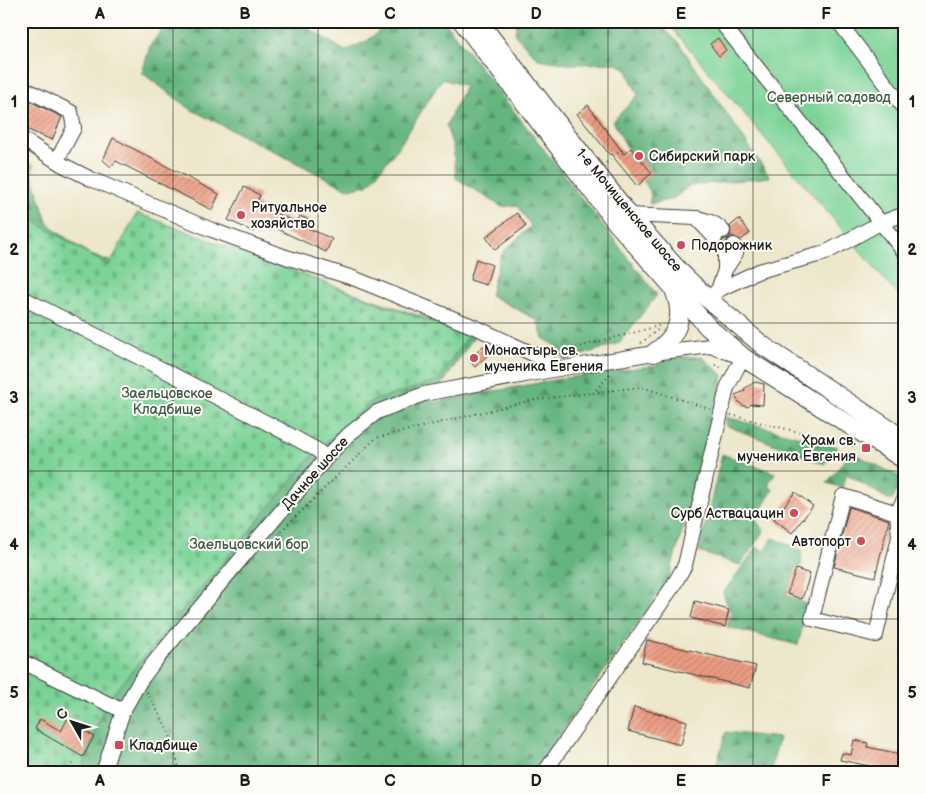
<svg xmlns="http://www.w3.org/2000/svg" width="926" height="794" viewBox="0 0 926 794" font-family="'Balsamiq Sans',sans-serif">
<defs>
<pattern id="forest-firs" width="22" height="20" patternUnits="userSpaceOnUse" patternTransform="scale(1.25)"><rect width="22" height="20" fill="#65b580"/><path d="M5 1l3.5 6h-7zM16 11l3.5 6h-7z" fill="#529268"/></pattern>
<pattern id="cemetery-stones" width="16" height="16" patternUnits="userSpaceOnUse" patternTransform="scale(1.25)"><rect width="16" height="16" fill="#7cd397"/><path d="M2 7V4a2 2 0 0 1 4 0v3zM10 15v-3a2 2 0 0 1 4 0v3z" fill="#6bb582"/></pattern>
<pattern id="building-hatch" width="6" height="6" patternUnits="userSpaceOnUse" patternTransform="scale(1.25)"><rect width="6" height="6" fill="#ed9d83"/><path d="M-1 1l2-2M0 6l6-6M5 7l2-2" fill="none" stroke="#bf7f6a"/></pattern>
</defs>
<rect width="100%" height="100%" fill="#fdfcf7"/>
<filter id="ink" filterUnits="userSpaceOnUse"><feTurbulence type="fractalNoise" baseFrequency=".02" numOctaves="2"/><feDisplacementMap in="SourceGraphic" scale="10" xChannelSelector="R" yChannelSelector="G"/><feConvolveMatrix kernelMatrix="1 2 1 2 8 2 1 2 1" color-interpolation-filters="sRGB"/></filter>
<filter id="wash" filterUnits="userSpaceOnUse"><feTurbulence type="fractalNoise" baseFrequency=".0096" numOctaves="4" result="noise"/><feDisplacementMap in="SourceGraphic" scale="20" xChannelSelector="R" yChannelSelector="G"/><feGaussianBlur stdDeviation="1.12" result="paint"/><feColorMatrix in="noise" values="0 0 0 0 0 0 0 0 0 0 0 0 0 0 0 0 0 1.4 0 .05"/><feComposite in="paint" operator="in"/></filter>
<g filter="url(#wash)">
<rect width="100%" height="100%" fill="#ede7cb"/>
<path fill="url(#forest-firs)" stroke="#40684e" d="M168,21H297L345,51L367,41L382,29V21H444L657,295L619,343L564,361L560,348L543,338L537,320L490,295L500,258L504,251L531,226L517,205L502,207L456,178L453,147L446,126L465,86L442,79L398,148L368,185L348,189L192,110L142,73L150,46Z
M517,21H657L678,42L770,177L689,186L673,199L649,204L651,194L613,121L638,95L626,69L616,63L568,64L538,59L515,35Z
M21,162L30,168L47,222L59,233L91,255L112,262L139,218L475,335L430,403L565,378L657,365L676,357H702L723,375L719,405L668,580L533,773H21Z
M726,417L838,447L824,464L725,425Z
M851,452L904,479L891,501L847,474L842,488L827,483Z
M722,454L775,473L768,484L773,490L755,519L764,531L740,565L699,552Z
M773,538L802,550L801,566L796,567L786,595L808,604L798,645L727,627L731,613L723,593L757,547L764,551Z
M726,732L779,738L770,773H714Z"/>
<path fill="url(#cemetery-stones)" stroke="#4c785a" d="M21,159L34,166L21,202Z
M21,213L109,266L137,213L468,336L437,381L372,401L317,450L105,703L81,773H21Z"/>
<path fill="#7cd397" stroke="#4c785a" d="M666,21H905V295L894,291Z"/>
<g id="blocks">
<path fill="url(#building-hatch)" d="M718,38L726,50L719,56L710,44Z
M21,97L62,117L52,140L21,127Z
M588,105L624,154L631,148L652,173L637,186L611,154L610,155L577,114Z
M113,138L219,194L212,210L116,161L111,167L103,160Z
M244,187L260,195L256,204L297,223L300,216L311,221L308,228L332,239L326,252L260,221L254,232L228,220Z
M517,213L526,226L495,250L486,237Z
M739,219L750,233L741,240L732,236L728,239L726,243L721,244L723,240L729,238L731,234L730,226Z
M476,259L492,265L486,285L470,280Z
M483,346L489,347L490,353L475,367L469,360Z
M755,382L764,384L763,405L751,404L748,407L742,405L738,401L735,395L745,391L744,389Z
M795,492L813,506L792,533L774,519Z
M849,507L889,520L875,577L834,567Z
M796,569L810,574L802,599L787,594Z
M695,601L729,610L725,627L691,618Z
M647,640L756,666L750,688L642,662Z
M634,707L687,721L681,745L628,731Z
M68,718L86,727L84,731L94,736L83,757L35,729L40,719L61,731Z
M854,740L868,743L867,747L905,755V773L840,760L842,753L851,755Z"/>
</g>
</g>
<g filter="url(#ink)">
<use href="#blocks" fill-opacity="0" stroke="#3b3a36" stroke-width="1"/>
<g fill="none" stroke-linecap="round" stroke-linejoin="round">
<defs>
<path id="minor" d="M720,21L905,253
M838,21L905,109
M21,87L71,112L74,128L57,160
M21,138L61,164L91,179L212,230L286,257L353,278L477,328L546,360L550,364L552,370
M629,215L696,218L715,238
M698,218C709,221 716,223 723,231
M725,270L736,253L734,245
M718,290L725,270V252
M21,297L273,426L317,450L326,458
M708,299L718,290L759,271L825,253L880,223L905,214
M897,513L843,496L812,619L876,635L899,537L897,513L905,497
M21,661L123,711
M103,773L123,711L140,681L155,661L326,458L348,435L377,412L424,394L552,370L654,353L710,346L744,358L737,368L727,388L685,565L673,586L544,773"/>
<path id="major" d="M462,21L616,222L708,327L744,358L905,460
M478,21L629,215L679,271L708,299L762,345L905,440
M654,353C677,337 685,319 675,292"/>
</defs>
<use href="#minor" stroke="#3b3a36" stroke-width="16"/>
<use href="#major" stroke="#3b3a36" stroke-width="20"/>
<path stroke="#3b3a36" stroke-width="2" stroke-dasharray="1 4" stroke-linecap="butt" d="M606,163L624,148
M641,343L660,328
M557,355C591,341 628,336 663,324
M715,365L723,368
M596,390L611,373
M731,415L857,447
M281,531L376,438L533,400L641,387L710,409
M147,692L170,734L180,773
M67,773L74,760"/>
<use href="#minor" stroke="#fff" stroke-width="14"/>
<use href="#major" stroke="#fff" stroke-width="18"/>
</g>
</g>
<path fill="none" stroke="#1c1c1c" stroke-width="1" stroke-opacity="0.55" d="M173,21V773M318,21V773M463,21V773M608,21V773M753,21V773M21,175H905M21,323H905M21,471H905M21,619H905"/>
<g fill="#d1495b" stroke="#fdfcf7" stroke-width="2">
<circle cx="639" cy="156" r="5"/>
<circle cx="241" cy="215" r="5"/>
<circle cx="681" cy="245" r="5"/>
<circle cx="474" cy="358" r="5"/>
<rect x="861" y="443" width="10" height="10" rx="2.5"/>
<circle cx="794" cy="513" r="5"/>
<circle cx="861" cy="541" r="5"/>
<rect x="114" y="740" width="10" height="10" rx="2.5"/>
</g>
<g text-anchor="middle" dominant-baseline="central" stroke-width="4" stroke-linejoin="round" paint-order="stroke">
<g font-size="14" fill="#3e5c47" stroke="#fdfcf7">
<text x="829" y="97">Северный садовод</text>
<text x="167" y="393">Заельцовское<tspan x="167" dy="16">Кладбище</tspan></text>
<text x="249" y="544">Заельцовский бор</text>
</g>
<g font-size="14" fill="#1c1c1c" stroke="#fdfcf7" text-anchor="start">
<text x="649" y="156">Сибирский парк</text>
<text x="251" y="207">Ритуальное<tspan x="251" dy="16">хозяйство</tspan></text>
<text x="691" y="245">Подорожник</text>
<text x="484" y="350">Монастырь св.<tspan x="484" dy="16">мученика Евгения</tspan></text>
<text x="856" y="440" text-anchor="end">Храм св.<tspan x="856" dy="16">мученика Евгения</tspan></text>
<text x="784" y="513" text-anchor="end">Сурб Аствацацин</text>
<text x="851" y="541" text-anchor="end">Автопорт</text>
<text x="129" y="745">Кладбище</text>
</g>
<g font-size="14" fill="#1c1c1c" stroke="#fdfcf7">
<text transform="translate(629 210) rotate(50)">1-е Мочищенское шоссе</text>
<text transform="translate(315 473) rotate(-48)">Дачное шоссе</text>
</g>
</g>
<rect width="926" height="794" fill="none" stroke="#fdfcf7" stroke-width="55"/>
<g transform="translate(72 722) rotate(309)" stroke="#fdfcf7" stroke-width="4" paint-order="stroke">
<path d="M0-4L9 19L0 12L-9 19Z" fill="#1c1c1c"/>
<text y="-8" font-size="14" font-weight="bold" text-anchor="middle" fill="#1c1c1c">С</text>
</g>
<rect x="28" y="28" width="870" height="738" fill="none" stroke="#1c1c1c" stroke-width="2"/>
<g font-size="16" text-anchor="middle" font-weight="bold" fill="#1c1c1c">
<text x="100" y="19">A</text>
<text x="245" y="19">B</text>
<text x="390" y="19">C</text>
<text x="536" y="19">D</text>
<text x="681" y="19">E</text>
<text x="826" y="19">F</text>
<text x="14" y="107">1</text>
<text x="912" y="107">1</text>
<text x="14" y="255">2</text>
<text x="912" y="255">2</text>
<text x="14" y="403">3</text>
<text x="912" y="403">3</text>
<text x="14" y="550">4</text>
<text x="912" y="550">4</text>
<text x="14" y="698">5</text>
<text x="912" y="698">5</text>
<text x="100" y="786">A</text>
<text x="245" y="786">B</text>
<text x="390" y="786">C</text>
<text x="536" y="786">D</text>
<text x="681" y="786">E</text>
<text x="826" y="786">F</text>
</g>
</svg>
